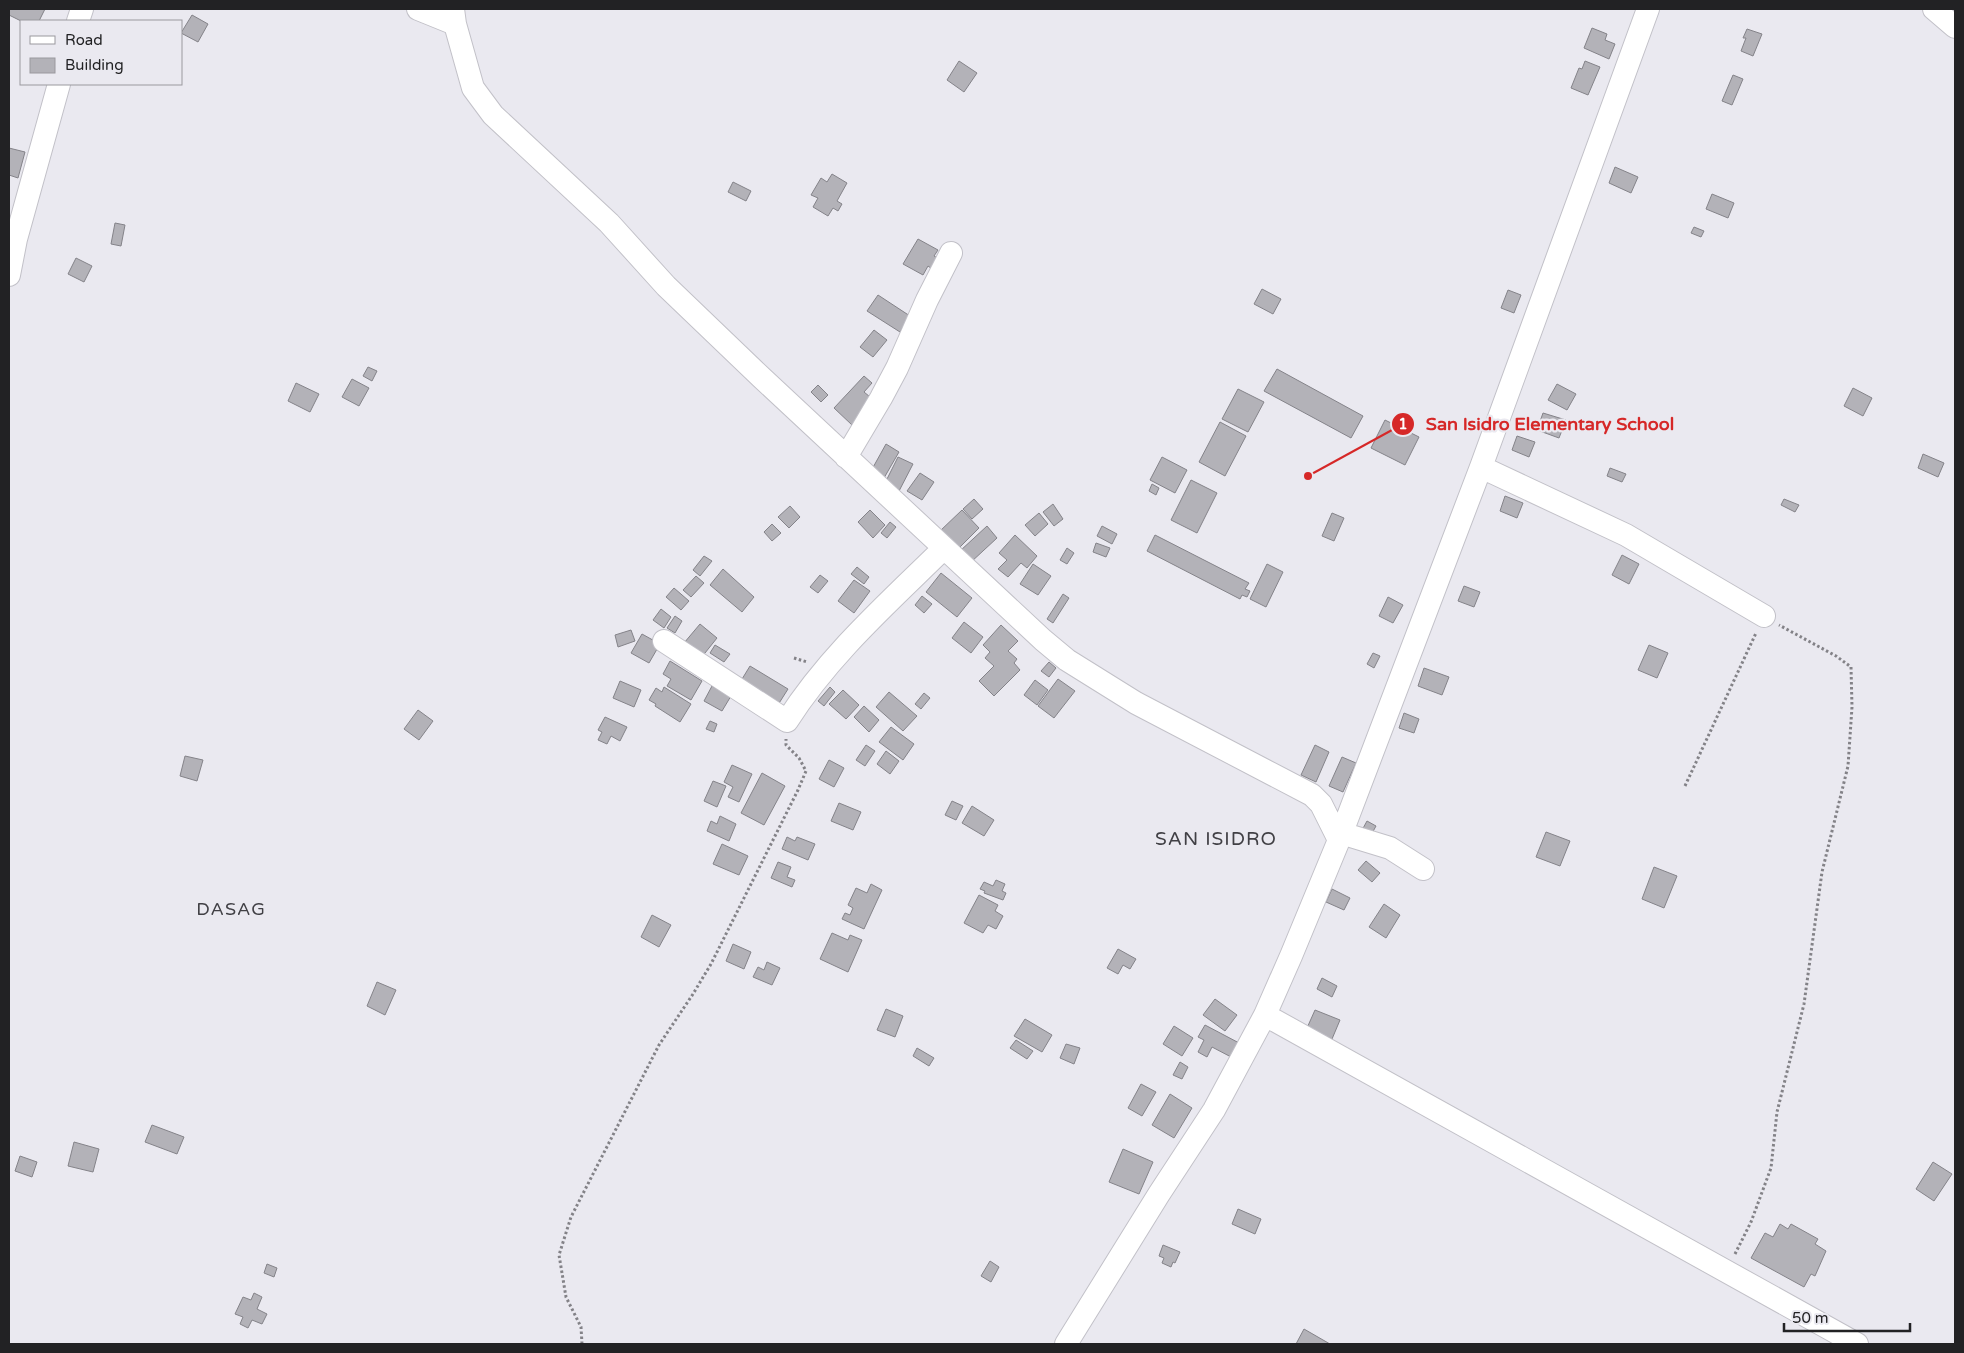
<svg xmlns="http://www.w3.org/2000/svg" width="1964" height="1353" viewBox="0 0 1964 1353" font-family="'Varela Round',sans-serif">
<rect width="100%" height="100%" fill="#eae9f0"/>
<path fill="#b3b2b8" stroke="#848389" d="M9,9H45L39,21H21L9,15Z
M192,15L208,24L198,42L181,33Z
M1592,28L1607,34L1605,40L1615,44L1609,59L1584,48Z
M1747,29L1762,34L1753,56L1741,51L1746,38H1743Z
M959,61L977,73L964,92L947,80Z
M1585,61L1600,67L1588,95L1571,88L1579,68L1582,69Z
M1733,75L1743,79L1732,105L1722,101Z
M9,148L25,152L18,178L9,175Z
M1615,167L1638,177L1631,193L1609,183Z
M832,174L847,183L837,201L842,204L838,211L833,208L828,216L813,207L818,198L811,195L821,178L827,182Z
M733,182L751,191L746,201L728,192Z
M1712,194L1734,203L1728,218L1706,209Z
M115,223L125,225L121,246L111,244Z
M1694,227L1704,231L1701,237L1691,233Z
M918,239L938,250L934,256L941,260L935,271L928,266L923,275L903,264Z
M76,258L92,266L84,282L68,274Z
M1262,289L1281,299L1273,314L1254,304Z
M1508,290L1521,295L1514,313L1501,308Z
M878,295L910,316L900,332L867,311Z
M874,330L887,340L873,357L860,347Z
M368,367L377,371L372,381L363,376Z
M1277,369L1363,416L1351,438L1264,391Z
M864,376L872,383L864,392L875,401L852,425L834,408Z
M352,379L369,388L359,406L342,397Z
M296,383L319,394L310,412L288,401Z
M1557,384L1576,394L1567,410L1548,400Z
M818,385L828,395L821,402L811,392Z
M1853,388L1872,398L1863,416L1844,406Z
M1238,389L1264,402L1248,432L1222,419Z
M1543,413L1566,420L1559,438L1537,430Z
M1385,420L1419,437L1405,465L1371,448Z
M1220,422L1246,436L1225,476L1199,462Z
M1517,436L1535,442L1529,457L1512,450Z
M886,444L899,452L884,478L871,471Z
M1923,454L1944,463L1938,477L1918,468Z
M898,457L913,464L898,493L884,485Z
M1162,457L1187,470L1175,493L1150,480Z
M1610,468L1626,474L1622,482L1607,476Z
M920,473L934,482L922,500L907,491Z
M1191,480L1217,493L1197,533L1171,520Z
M1152,484L1159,488L1156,495L1149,491Z
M1505,496L1523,503L1517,518L1500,511Z
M974,499L983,509L972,519L963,509Z
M1784,499L1799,505L1795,512L1781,505Z
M1053,504L1063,519L1054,526L1043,512Z
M790,506L800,517L789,528L778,517Z
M870,510L885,525L873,538L858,522Z
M962,510L979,528L957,550L940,531Z
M1039,513L1048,524L1035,536L1025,525Z
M1332,513L1344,518L1334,541L1322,536Z
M890,522L896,527L887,538L881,533Z
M772,524L781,533L772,541L764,532Z
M987,526L997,538L970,563L960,551Z
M1102,526L1117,534L1112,544L1097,536Z
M1015,535L1037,556L1027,568L1021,563L1008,577L998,569L1007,560L999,553Z
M1155,535L1249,583L1245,589L1250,591L1247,597L1242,595L1240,599L1147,551Z
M1096,543L1110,548L1106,557L1093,552Z
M1067,548L1074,553L1067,564L1060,560Z
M1622,555L1639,564L1629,584L1612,575Z
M704,556L712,561L700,576L693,570Z
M1033,564L1051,576L1038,595L1020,584Z
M1267,564L1283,572L1266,607L1250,599Z
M857,567L869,577L864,584L851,574Z
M723,569L754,597L742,612L710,585Z
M941,573L972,598L957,617L926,592Z
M820,575L828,581L818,593L810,587Z
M696,576L704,583L691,597L683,590Z
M854,580L870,591L854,613L838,601Z
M1464,586L1480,592L1474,607L1458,601Z
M674,588L689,601L681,610L666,597Z
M1063,594L1069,598L1053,623L1047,619Z
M922,596L932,604L924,613L915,605Z
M1388,597L1403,605L1393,623L1379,616Z
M661,609L671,617L664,628L653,620Z
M675,616L682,621L675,633L667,628Z
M964,622L983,637L971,653L952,638Z
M700,624L717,638L701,658L684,643Z
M1001,625L1018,641L1008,651L1017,659L1014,663L1020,670L994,696L979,681L994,666L985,658L990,652L983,645Z
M631,630L635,641L618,647L615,635Z
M642,634L660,644L649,663L631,653Z
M715,645L730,654L724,662L710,653Z
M1649,645L1668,653L1657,678L1638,670Z
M1373,653L1380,656L1374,668L1367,664Z
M670,661L702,681L691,700L667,686L671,679L663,674Z
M1049,662L1056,668L1049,677L1041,671Z
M750,666L788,689L776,708L739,684Z
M1424,668L1449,677L1442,695L1418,686Z
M1058,679L1075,691L1054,718L1038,706Z
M1035,680L1048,690L1037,705L1024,695Z
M620,681L641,690L634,707L613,698Z
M712,686L731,696L722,711L704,701Z
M664,687L691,704L680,722L655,706L656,704L649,700L656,688L662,692Z
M830,687L835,692L824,706L818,701Z
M843,690L859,705L846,719L829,704Z
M889,692L917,716L903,731L876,707Z
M924,693L930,698L921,709L915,704Z
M864,706L879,720L869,732L854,717Z
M418,710L433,721L419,740L404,729Z
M1404,713L1419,719L1414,733L1399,728Z
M605,717L627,727L620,741L611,736L607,744L598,740L602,732L598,730Z
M710,721L717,724L714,732L706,729Z
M891,727L914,744L903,760L879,742Z
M866,745L875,751L865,766L856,760Z
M1315,745L1329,752L1316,782L1301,775Z
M886,751L899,761L890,774L877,764Z
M185,756L203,760L197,781L180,776Z
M1342,757L1356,763L1343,792L1329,786Z
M829,760L844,768L834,787L819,779Z
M732,765L752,774L739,802L728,797L733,787L724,782Z
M762,773L785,786L764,825L741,813Z
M713,781L726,786L717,807L704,801Z
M952,801L963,806L956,820L945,815Z
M839,803L861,812L853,830L831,821Z
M972,806L994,820L984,836L962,823Z
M720,816L736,824L729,841L707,831L711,821L717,824Z
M1367,821L1376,826L1370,837L1361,832Z
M1546,832L1570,841L1560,866L1536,857Z
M787,837L795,841L797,837L815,844L808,860L782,849Z
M722,844L748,856L739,875L713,864Z
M1366,861L1380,873L1372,882L1358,870Z
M778,862L791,867L787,877L795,880L792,887L771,878Z
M1654,867L1677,876L1664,908L1642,899Z
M996,880L1005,884L1002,891L1006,893L1003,900L984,893L985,891L980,889L984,882L993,886Z
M871,884L882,890L864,929L842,919L845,913L850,915L853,908L848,905L856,888L867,893Z
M1332,889L1350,898L1344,910L1326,902Z
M979,895L998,905L995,911L1003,916L996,929L988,925L983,933L964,923Z
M1384,904L1400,915L1386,938L1369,927Z
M652,915L671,925L659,947L641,937Z
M832,933L848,940L850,935L862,940L848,972L820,959Z
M733,944L751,952L744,969L726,961Z
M1118,949L1136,959L1130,969L1123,965L1118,974L1107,968Z
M767,962L780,968L772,985L753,977L758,967L764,970Z
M1322,978L1337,986L1332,997L1317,989Z
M377,982L396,990L385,1015L367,1006Z
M1215,999L1237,1015L1225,1031L1203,1015Z
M886,1009L903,1016L895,1037L877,1030Z
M1315,1010L1340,1020L1332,1039L1307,1028Z
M1025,1019L1052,1035L1042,1052L1014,1036Z
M1205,1025L1241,1044L1233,1058L1212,1047L1207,1057L1198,1052L1204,1040L1198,1037Z
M1174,1026L1193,1038L1182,1056L1163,1044Z
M1016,1040L1033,1051L1027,1059L1010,1048Z
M1066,1044L1080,1048L1074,1064L1060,1058Z
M917,1048L934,1058L929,1066L913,1056Z
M1180,1062L1188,1067L1182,1079L1173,1075Z
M1141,1084L1156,1092L1142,1116L1128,1108Z
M1170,1094L1192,1108L1174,1138L1152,1125Z
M152,1125L184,1137L177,1154L145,1142Z
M74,1142L99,1149L93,1172L68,1166Z
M1123,1149L1153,1162L1139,1194L1109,1182Z
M20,1156L37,1162L32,1177L15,1171Z
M1933,1162L1952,1174L1934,1201L1916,1189Z
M1238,1209L1261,1219L1255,1234L1232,1224Z
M1780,1224L1788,1229L1791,1224L1818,1239L1815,1244L1826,1251L1815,1276L1811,1274L1804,1287L1751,1258L1765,1233L1773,1237Z
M1163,1245L1180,1252L1175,1263L1173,1262L1171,1267L1162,1263L1164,1258L1159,1256Z
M990,1261L999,1267L991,1282L981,1276Z
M267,1264L277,1268L274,1277L264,1273Z
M254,1293L262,1297L257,1309L267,1314L262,1324L252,1320L248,1328L240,1324L243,1317L235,1314L243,1297L251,1300Z
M1304,1329L1330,1344H1296Z"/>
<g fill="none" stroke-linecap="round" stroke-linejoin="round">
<defs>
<path id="minor" d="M418,9L455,24
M453,9L455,24L473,88L493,115L609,223L666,286L762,378L1043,640L1067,660L1136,703L1312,795L1321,804L1339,840
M1934,9L1955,27
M78,21L82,9
M9,275L16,239L59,84
M846,457L881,398L897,368L927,300L951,253
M1481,467L1626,535L1764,616
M664,641L787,721C829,655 888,603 943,549
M1341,833L1390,848L1423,869
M1265,1015L1857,1344
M1066,1344L1159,1194L1214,1110L1265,1015L1291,956L1339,840L1481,467L1648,9"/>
</defs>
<use href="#minor" stroke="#c2c1c8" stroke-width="24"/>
<path stroke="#838287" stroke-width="3" stroke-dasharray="2.5 2.5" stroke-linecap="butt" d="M794,658L807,662
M1685,786L1756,633
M1735,1254L1751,1222L1771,1168L1777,1112L1804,1004L1822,872L1848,766L1852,707L1851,667L1836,656L1779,625
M582,1344L581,1327L566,1297L559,1255L571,1217L659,1045L693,994L711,964L798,790L806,771L799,758L786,745V739"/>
<use href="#minor" stroke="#fff" stroke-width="22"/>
</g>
<g text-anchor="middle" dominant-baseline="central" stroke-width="4.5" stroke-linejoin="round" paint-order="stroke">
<g font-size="18" letter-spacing="1" fill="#414045" stroke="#eae9f0">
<text x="231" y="909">DASAG</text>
</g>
<g font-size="19" letter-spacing="1" fill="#414045" stroke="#eae9f0">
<text x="1216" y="839">SAN ISIDRO</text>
</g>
</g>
<path fill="none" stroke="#d62828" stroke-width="2" d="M1308 476L1403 424"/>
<g fill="#d62828" stroke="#eae9f0" stroke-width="2">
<circle cx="1308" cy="476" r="5"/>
<circle cx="1403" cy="424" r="12"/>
</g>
<g font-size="15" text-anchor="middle" font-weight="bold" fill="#fff">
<text x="1403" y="429">1</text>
</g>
<g font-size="18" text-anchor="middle" font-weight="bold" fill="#d62828" stroke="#eae9f0" stroke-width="4.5" stroke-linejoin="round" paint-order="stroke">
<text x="1550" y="430">San Isidro Elementary School</text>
</g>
<rect width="1964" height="1353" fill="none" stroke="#222224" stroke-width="20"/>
<rect x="20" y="20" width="162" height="65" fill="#eae9f0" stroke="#9a999e"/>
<rect x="30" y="36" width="25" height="8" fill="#ffffff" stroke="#9a999e"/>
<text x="65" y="45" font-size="15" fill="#222224">Road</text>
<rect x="30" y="58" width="25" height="15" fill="#b3b2b8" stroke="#9a999e"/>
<text x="65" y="70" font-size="15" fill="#222224">Building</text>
<path d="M1784 1323v8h126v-8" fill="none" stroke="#222224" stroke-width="2.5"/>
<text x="1792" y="1323" font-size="15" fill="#222224" stroke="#eae9f0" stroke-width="4" paint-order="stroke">50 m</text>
</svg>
